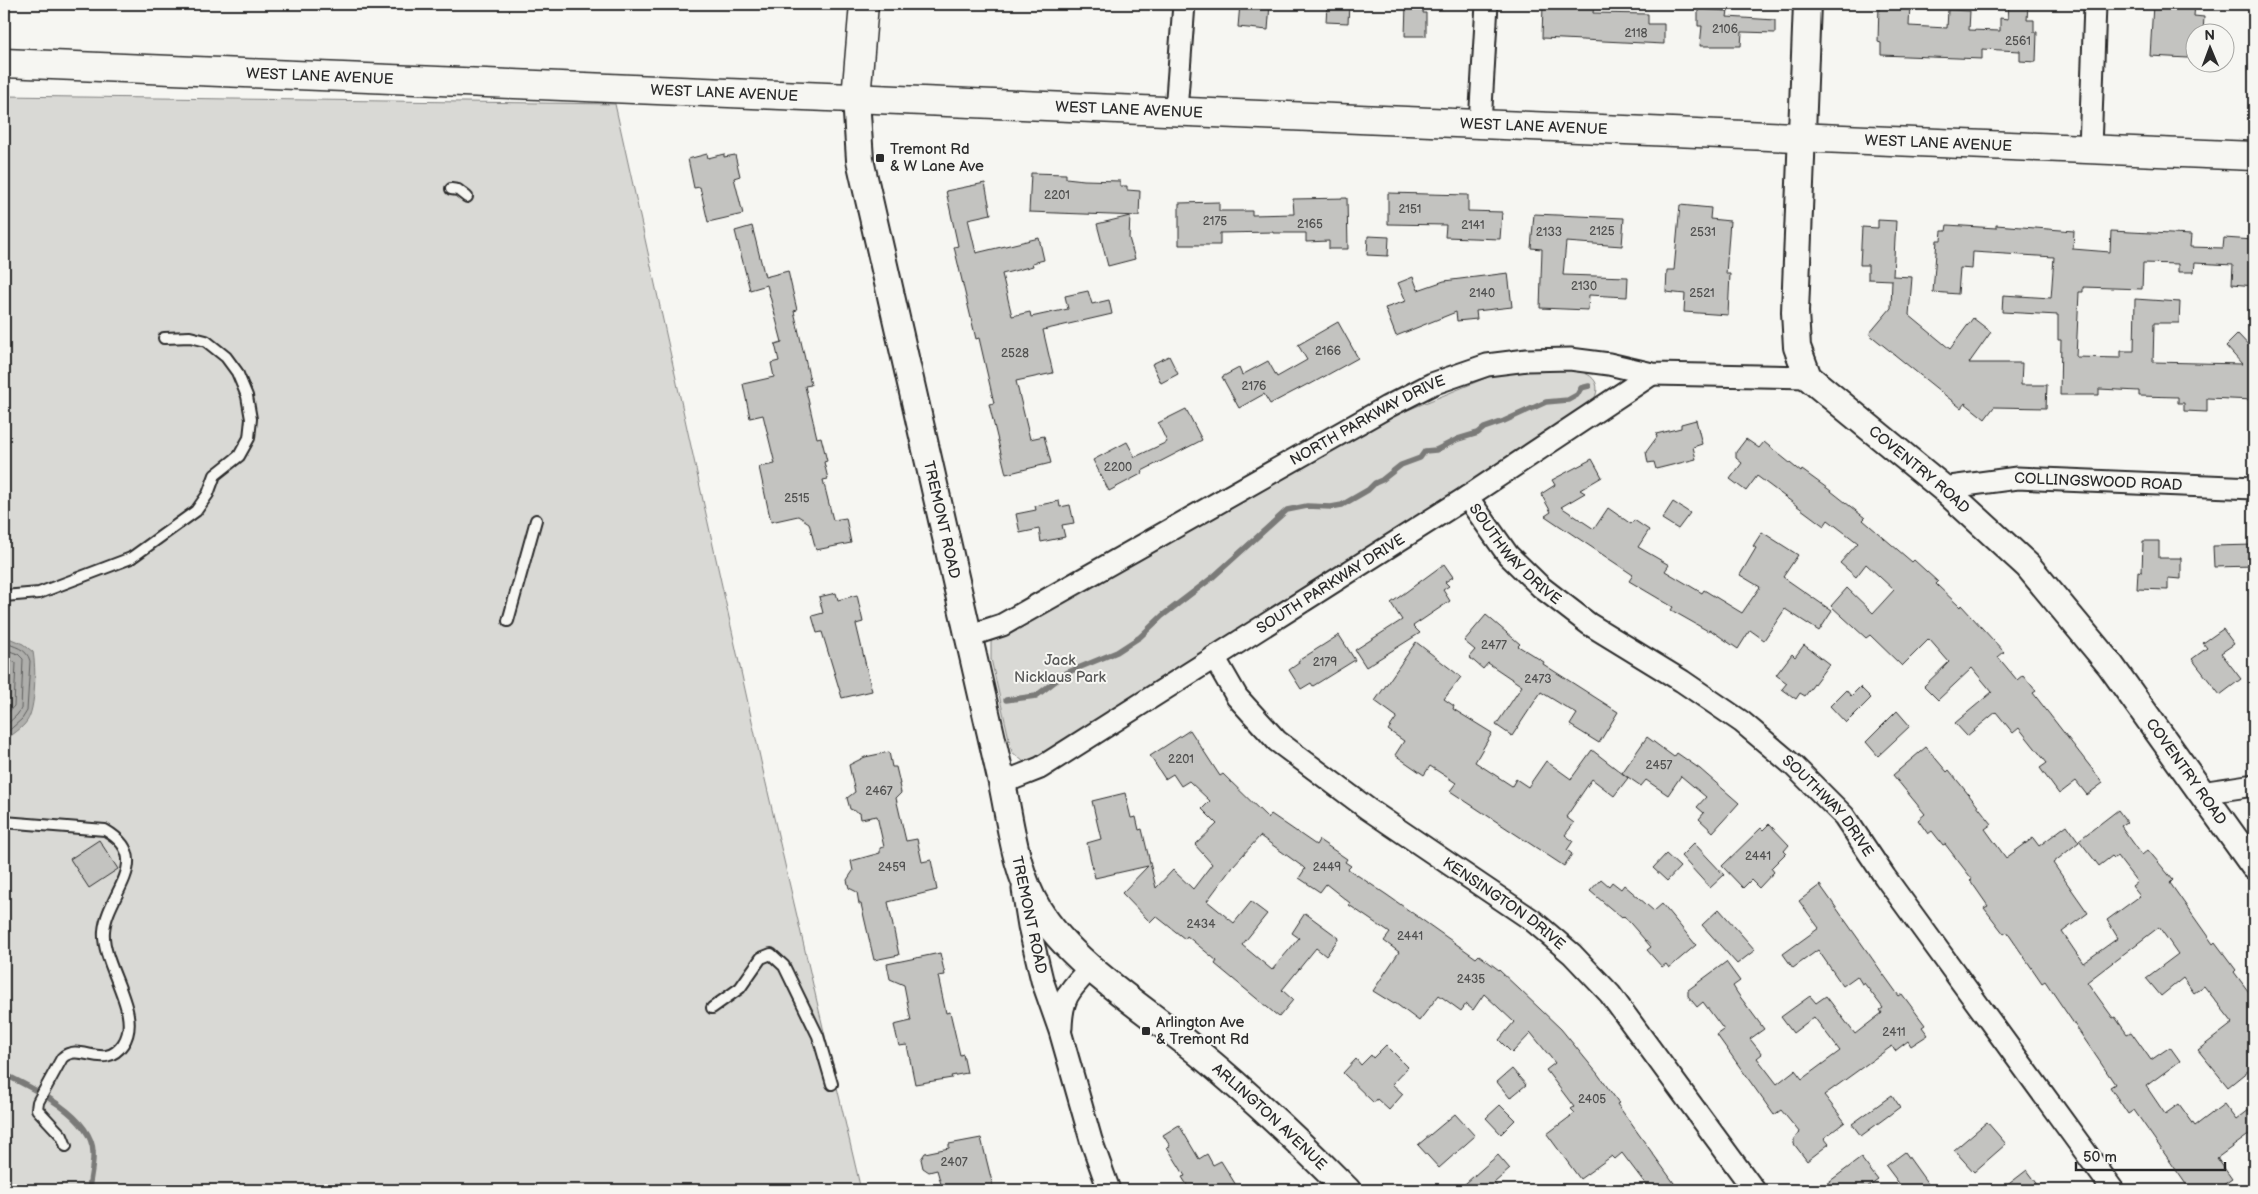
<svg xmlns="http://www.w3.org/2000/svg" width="2258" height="1194" viewBox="0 0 2258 1194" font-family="'Balsamiq Sans',sans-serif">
<rect width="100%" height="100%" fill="#f6f6f2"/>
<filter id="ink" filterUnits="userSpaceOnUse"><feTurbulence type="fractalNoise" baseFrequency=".02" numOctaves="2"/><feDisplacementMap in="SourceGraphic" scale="10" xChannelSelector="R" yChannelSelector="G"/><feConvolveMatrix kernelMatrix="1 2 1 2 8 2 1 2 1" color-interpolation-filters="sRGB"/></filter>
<g filter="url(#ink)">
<path fill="#d9d9d5" stroke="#828280" d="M4,96L615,104L764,775L861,1190H4Z
M1569,369C1594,372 1606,385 1589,407L1044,753L1032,760L1024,762L1012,752L991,659V642L998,632L1381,421L1493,375L1528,371Z"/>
<path fill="#aeaeab" stroke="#7a7a78" d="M4,636L23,644L33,652C36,667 36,708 27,721C22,729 11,735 4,741Z"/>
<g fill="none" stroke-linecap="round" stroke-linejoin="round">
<path stroke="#5f5f5e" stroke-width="1" d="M4,642C14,647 27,648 30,661L27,711L22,719L4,735
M4,649L18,654L23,659L21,709L17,715L4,727
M4,657L16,663L14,706L4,717"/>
<path stroke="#7a7a78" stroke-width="5.5" d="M1006,700L1036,696L1066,673L1117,652L1140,637L1162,616L1213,577L1287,510L1307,506L1331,507L1342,505L1368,490L1375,483L1382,480L1401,465L1420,458L1425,451L1436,450L1458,439L1478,433L1484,428L1504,421L1546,402L1568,400L1577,395L1581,388L1589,386
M4,1074C31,1087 92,1116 93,1152C94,1164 90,1178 89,1190"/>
</g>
<path fill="#c3c3c0" stroke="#2b2b2b" d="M1240,4H1270L1268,30L1238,27Z
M1327,4H1349L1348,23L1326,22Z
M1406,4H1424L1423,13H1426V36H1405Z
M1543,4H1594L1593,13L1648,14V24H1664V44L1542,38Z
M1879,4H1910L1909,26L1947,28L1948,10L1970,11L1969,30L2000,31V18L2008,19L2009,4H2028L2027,20H2034V32H2037L2036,62L2020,61V51L1982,49V59L1881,55V43L1878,42Z
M2153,4H2195L2194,16L2204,17L2203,32H2196V47H2189L2188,58L2150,56Z
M1698,9L1728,11L1727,17L1775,20V33L1742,32L1741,46H1700L1702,26H1698Z
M707,154L708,158L724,154V157L735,155L740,176L734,178L743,214L708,222L700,187L694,188L688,159Z
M1031,173L1066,174V178L1084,180L1120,181V186H1127V190L1140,191L1139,216L1029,212Z
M985,183L991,214L968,219L976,253L1039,238L1044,260L1032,263L1033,266L1002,274L1012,316L1030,312L1031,317L1068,309L1065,296L1088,291L1092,304L1109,300L1112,314L1043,330L1053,373L1016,381L1030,439L1044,436L1051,463L1006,474L989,404L994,403L979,338L976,339L954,247L958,246L946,191Z
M1388,193L1468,195V211L1502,212L1500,239L1445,237L1446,225L1388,224Z
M1347,198L1348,249H1329V241L1306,242V233H1273V232L1220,233V245H1179V203L1219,202V211H1252V215L1294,214L1293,199Z
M1680,205L1711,208L1710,219L1730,221L1726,274H1730L1728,315L1684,312L1685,294L1666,292L1667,270H1674Z
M1534,214L1624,218L1622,246L1566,242L1563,275L1628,277L1627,297L1589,295L1588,310L1540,308L1542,249L1531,248Z
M1130,216L1129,238L1135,259L1108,266L1097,224Z
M1878,220L1896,221L1893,276L1912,277L1909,315L1950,349L1973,318L1991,332L1969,363H2022L2021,385H2047L2046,408L1994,407L1985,419L1965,403L1961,408L1869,334L1891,308L1892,280L1868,279V265H1860L1862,227L1878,228Z
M1947,225L1996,228V225L2074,231L2073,249L2110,252L2111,231L2191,235L2190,247L2223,248L2224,238L2254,240V286L2232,284L2233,265L2195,263L2194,272H2178V264L2143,263L2142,289L2083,287V292H2079L2076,357L2121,358V351H2134L2135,299L2180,302L2179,323H2154L2153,362L2242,364L2226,346L2238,334L2254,351V400L2207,398V412L2184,411V403H2178V397L2139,396V391L2099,389V395H2060L2061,340H2058V315L2002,312L2003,295L2051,298L2054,257L1973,252L1972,269L1960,268L1958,294L1933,292L1937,240H1941L1942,231H1946Z
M752,226L765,277L788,271L797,310L794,311L811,385L805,386L817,438L821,437L827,461L824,462L828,479L823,480L833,520L846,518L851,543L816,550L809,523L798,516L771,522L759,467L775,464L763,415L750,418L743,384L774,377L771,363L779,361L775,344L782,342L767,285L750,290L735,231Z
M1368,236L1389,237L1388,256L1367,255Z
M1508,273L1512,307L1476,311L1477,319L1457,321L1456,312L1396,336L1385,308L1406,301L1398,283L1413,277L1418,290L1444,281Z
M1338,322L1358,358L1309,385L1308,384L1270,404L1264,394L1239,408L1222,377L1239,368L1242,375L1268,361L1277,377L1307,360L1298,345Z
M1169,356L1178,374L1161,383L1152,364Z
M1186,409L1202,440L1142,471L1143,473L1109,491L1093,460L1127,442L1135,457L1167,442L1158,423Z
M1696,420L1702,444L1693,447L1696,459L1656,469L1654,462L1648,463L1646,452L1657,437L1656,434L1681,428V424Z
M1746,439L1759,448L1764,442L1801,472L1802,470L1831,491L1865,518L1863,520L1912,562L1914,560L1938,582L1936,584L1960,607L1961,605L2004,652L1998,657L2017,680L2023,675L2036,691L2033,693L2103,783L2087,795L2076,781L2059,794L2040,768L2047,763L2019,728L2013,733L1996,712L1967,736L1955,723L1992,692L1972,668L1938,700L1924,686L1949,662L1929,639L1902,666L1870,635L1866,638L1831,606L1847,588L1873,613L1894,590L1866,564L1856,577L1840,563L1858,543L1828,520L1824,526L1757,476L1746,491L1730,479L1742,463L1736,458V452Z
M1592,459L1602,477L1580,490L1585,493L1561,507L1594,529L1608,508L1631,524L1634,520L1649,530L1638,547L1669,565L1665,571L1702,593L1704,590L1742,613L1760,587L1740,575L1756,548L1753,546L1762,532L1798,555L1783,577L1832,611L1819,631L1785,609L1764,640L1750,630L1738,649L1709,629L1708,631L1671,610L1673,607L1629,581L1633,575L1545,516L1551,512L1541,494L1555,485L1552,480Z
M1059,501L1060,507L1070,505L1074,523L1062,525L1065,537L1041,542L1039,529L1020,533L1016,514L1036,510L1035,506Z
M1673,502L1690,513L1678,529L1662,519Z
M2143,541H2159V558H2181V579L2168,578V590L2137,589L2138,571L2142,572Z
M2254,545V566L2214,567L2213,546Z
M1444,564L1453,577L1445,582L1449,586L1443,590L1450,601L1413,626L1420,633L1366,667L1355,650L1402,620L1391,603Z
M836,593L838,600L857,595L863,622L856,624L872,691L842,698L822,632L817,633L812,616L823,613L819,597Z
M1486,615L1520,644L1518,646L1544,662L1543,664L1618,712L1599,743L1570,725L1577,714L1541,692L1512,736L1496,725L1522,686L1488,663L1483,669L1469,657L1475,650L1464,641Z
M2223,629L2234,644L2221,653L2241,679L2220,695L2192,659L2207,648L2203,643Z
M1339,635L1355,660L1313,686L1311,683L1301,689L1289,670L1299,663L1298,661Z
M1416,642L1461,677L1444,699L1454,706L1453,709L1492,733L1475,762L1512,786L1516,779L1528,787L1546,761L1571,779L1592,750L1628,778L1614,796L1592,779L1566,817L1574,823L1565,835L1573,841L1567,850L1572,854L1564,866L1450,791L1456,783L1430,766L1424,775L1395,755L1404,741L1388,730L1397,717L1375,701Z
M1804,645L1829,664L1805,696L1800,693L1796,699L1782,689L1787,683L1776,675L1792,654L1795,657Z
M1860,687L1871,698L1846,723L1830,706L1846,690L1851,696Z
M1897,711L1910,726L1878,756L1866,742Z
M1190,730L1220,776L1223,774L1268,818L1271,814L1316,845L1319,840L1347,859L1345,862L1351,866L1348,869L1387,895L1476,958L1479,955L1499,970L1561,1029L1597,1073L1619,1103L1617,1104L1679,1190H1650L1622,1153L1615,1159L1612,1156L1580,1179L1547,1134L1575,1113L1571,1109L1574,1107L1546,1070L1555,1063L1531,1033L1512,1053L1499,1040L1514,1022L1484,994L1473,1010L1466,1004L1461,1011L1439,995L1419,1021L1395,1003L1394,1004L1373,991L1399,952L1384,941L1390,933L1349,905L1350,903L1326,884L1320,892L1299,878L1305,869L1303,867L1260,836L1233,866L1207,901L1234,923L1251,902L1267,914L1242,945L1272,970L1299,938L1292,933L1305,913L1339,938L1326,956L1316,948L1282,990L1293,1000L1279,1017L1215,964L1217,961L1187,936L1185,939L1156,916L1150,922L1122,893L1148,866L1095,878L1087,843L1101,839L1092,801L1125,793L1131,818L1136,817L1139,830L1142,829L1156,888L1173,870L1193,889L1212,864L1195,845L1217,824L1202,809L1210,801L1189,781L1181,786L1173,774L1165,779L1150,756Z
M1647,737L1674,757L1677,753L1700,769L1739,803L1713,832L1699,819L1704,813L1697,807L1706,797L1681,776L1668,795L1646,780L1641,786L1622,773Z
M1926,747L1947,772L1949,770L1992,824L1985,829L2006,858L2033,838L2039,846L2067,825L2079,842L2053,863L2088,913L2062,932L2083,963L2118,938L2107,920L2140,896L2132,886L2137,882L2117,856L2114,858L2112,856L2099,866L2079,840L2118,810L2127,822L2121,826L2142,855L2148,850L2173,880L2170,883L2213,944L2215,942L2236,970L2234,972L2254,999V1066L2228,1087L2198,1050L2233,1023L2204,986L2194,993L2183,978L2161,996L2146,978L2178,954L2159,927L2087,982L2113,1018L2115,1017L2127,1034L2131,1032L2151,1060L2170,1047L2180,1061L2146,1086L2165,1114L2179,1104L2195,1126L2224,1104L2236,1120L2254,1106V1131L2217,1158L2232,1179L2216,1190H2190L2134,1110L2128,1114L2110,1087L2115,1084L2045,981L2042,983L2007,932L2004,934L1984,908L1988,906L1970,880L1972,879L1945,844L1943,845L1932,831L1928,834L1918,820L1925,814L1893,775Z
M889,752L892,767H896L900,784H899L901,793L896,798L906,841L917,839L922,862L931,860L937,890L888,902L899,955L874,960L861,904H859L857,892L849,888L847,880L853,871L851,861L880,853V848L884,847L877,816L861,819L860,813L850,809L847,798L855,792L849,765L865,757Z
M1769,824L1789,845L1784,851L1786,853L1771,868L1774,872L1759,888L1751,880L1743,888L1722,866L1761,828L1763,830Z
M99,840L118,869L89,888L70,859Z
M1694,843L1724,875L1710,888L1681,856Z
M1666,854L1680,867L1667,881L1653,868Z
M1601,879L1609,886L1612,882L1621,889L1624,885L1654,911L1662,904L1696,945L1669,968L1666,964L1662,967L1647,950L1651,947L1624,916L1622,918L1590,891Z
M1820,885L1881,971L1899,996L1902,994L1925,1025L1922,1027L1928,1035L1911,1046L1908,1041L1895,1051L1892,1046L1824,1095L1845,1122L1824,1138L1829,1144L1807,1161L1794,1144V1138L1800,1133L1781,1110L1774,1115L1717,1035L1724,1030L1703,1002L1697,1007L1688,996V990L1726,962L1740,981L1733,986L1738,994L1764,1029L1750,1039L1762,1054L1757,1058L1777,1084L1795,1070L1802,1079L1840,1051L1814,1017L1793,1033L1781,1017L1810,996L1816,1003L1826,996L1855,1034L1882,1013L1880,1010L1883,1008L1864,983L1862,984L1857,976L1843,986L1818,950L1793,968L1783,954L1819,928L1799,901Z
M1719,909L1755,950L1737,964L1702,925Z
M940,953L945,975L938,976L946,1013L950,1012L960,1055L963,1054L967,1073L951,1076L952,1078L915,1084L907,1045L899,1046L894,1025L911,1021L904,985L890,979L887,964Z
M1386,1045L1408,1067L1392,1084L1403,1094L1389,1110L1377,1099L1374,1103L1343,1073L1356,1059L1361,1065L1371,1055L1373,1058Z
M1512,1069L1526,1085L1510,1098L1497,1082Z
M1892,1095L1900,1107L1861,1136L1852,1124Z
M1500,1105L1515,1120L1501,1134L1486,1118Z
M1455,1114L1475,1136L1439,1168L1418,1145Z
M1987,1122L2006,1144L1974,1172L1954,1150Z
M1179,1125L1199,1159L1207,1154L1213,1165L1221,1161L1239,1190H1190L1182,1177L1185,1176L1167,1147L1170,1146L1163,1135Z
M981,1138L994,1190H948L941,1184L937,1170L929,1172L923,1168L921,1159L925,1153L949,1148V1144Z
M1905,1152L1928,1184L1918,1190H1904L1886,1166Z
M1498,1155L1510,1169L1494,1183L1500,1190H1458Z
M1861,1158L1878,1180L1864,1190H1818Z
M2027,1170L2042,1190H2001Z"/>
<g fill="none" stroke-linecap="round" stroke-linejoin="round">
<defs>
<path id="service" d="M451,189L458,190L467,197
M4,596L39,593L131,558L196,511L208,494L215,475L239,456L249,438L251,419L247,396L237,372L226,357L206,341L190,337L164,338
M508,621L536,520
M4,822L105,830C156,859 107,893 104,931C101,965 144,1014 123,1044C104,1072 80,1041 62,1058L38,1102L37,1109L62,1136L66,1146
M712,1008L740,988L761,958L771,954L784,966L818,1036L832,1084"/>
<g id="minor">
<path d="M1176,111L1184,4"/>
<path d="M1480,124L1487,4"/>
<path d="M2090,149L2095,4"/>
<path id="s1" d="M1943,488L2017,478L2254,488"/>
<path id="s2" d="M1467,497L1508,555L1541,587L1589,624L1682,681L1742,722L1794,766L1844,816L1885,877L2113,1190"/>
<path id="s3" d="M968,636L1002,625L1387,407L1432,384L1487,365L1527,360L1570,359L1609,364L1652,374L1808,377"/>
<path id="s4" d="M1214,657L1237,697L1277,741L1368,809L1532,920L1572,954L1610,994L1754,1190"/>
<path id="s5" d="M1002,783L1040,768L1467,497L1652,374"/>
<path d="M2201,793L2254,785"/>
<path d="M1023,889L1029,926L1042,980L1060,1031L1091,1140L1109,1190"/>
<path d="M1061,1028C1062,995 1070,990 1091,967"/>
</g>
<g id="tertiary">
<path id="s6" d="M1807,4L1795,312L1797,347L1808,377L1943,488L2028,566L2111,666L2254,866"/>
<path id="s7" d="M856,98L860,160L1002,783C1011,825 1015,871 1038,909C1074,967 1148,1010 1200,1054C1252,1097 1300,1143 1347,1190"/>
</g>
<path id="secondary" d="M856,98L864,4"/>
<g id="primary">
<path id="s8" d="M4,63L2254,156"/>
</g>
</defs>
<use href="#service" stroke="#2b2b2b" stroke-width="14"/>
<use href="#minor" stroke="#2b2b2b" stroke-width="25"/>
<use href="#tertiary" stroke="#2b2b2b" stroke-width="30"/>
<use href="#secondary" stroke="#2b2b2b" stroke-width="31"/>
<use href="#primary" stroke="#2b2b2b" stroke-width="31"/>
<use href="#service" stroke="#f6f6f2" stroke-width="10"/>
<use href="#minor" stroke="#f6f6f2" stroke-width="21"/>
<use href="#tertiary" stroke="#f6f6f2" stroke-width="26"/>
<use href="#secondary" stroke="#f6f6f2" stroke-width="28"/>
<use href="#primary" stroke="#f6f6f2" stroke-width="28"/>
</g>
</g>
<g fill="#2b2b2b" stroke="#f6f6f2" stroke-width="2">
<rect x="875" y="153" width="10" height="10" rx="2.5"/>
<rect x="1141" y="1026" width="10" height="10" rx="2.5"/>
</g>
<g text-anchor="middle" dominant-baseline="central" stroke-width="4" stroke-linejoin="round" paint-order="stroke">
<g font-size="12" fill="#515150">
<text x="1725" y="29">2106</text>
<text x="1636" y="33">2118</text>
<text x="2018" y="41">2561</text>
<text x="1057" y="195">2201</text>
<text x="1410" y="209">2151</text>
<text x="1215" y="221">2175</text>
<text x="1310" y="224">2165</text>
<text x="1473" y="225">2141</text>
<text x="1602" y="231">2125</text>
<text x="1549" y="232">2133</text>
<text x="1703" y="232">2531</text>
<text x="1584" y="286">2130</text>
<text x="1482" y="293">2140</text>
<text x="1702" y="293">2521</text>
<text x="1328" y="351">2166</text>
<text x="1015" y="353">2528</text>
<text x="1254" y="386">2176</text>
<text x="1118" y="467">2200</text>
<text x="797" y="498">2515</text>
<text x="1494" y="645">2477</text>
<text x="1325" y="662">2179</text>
<text x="1538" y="679">2473</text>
<text x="1181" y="759">2201</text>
<text x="1659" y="765">2457</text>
<text x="879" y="791">2467</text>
<text x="1758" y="856">2441</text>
<text x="892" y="867">2459</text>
<text x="1327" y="867">2449</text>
<text x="1201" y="924">2434</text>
<text x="1410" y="936">2441</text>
<text x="1471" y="979">2435</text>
<text x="1894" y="1032">2411</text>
<text x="1592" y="1099">2405</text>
<text x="954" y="1162">2407</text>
</g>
<g font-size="15" fill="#2b2b2b" stroke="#f6f6f2">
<text stroke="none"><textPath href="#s8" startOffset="316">WEST LANE AVENUE</textPath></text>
<text stroke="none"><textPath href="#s8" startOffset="721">WEST LANE AVENUE</textPath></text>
<text stroke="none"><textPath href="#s8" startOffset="1126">WEST LANE AVENUE</textPath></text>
<text stroke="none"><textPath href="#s8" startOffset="1531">WEST LANE AVENUE</textPath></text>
<text stroke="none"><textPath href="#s8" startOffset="1936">WEST LANE AVENUE</textPath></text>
<text stroke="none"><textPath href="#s3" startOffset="455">NORTH PARKWAY DRIVE</textPath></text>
<text stroke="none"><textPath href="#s6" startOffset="520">COVENTRY ROAD</textPath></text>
<text stroke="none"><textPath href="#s1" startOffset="156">COLLINGSWOOD ROAD</textPath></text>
<text stroke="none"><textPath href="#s7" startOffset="431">TREMONT ROAD</textPath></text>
<text stroke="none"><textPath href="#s2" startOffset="75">SOUTHWAY DRIVE</textPath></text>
<text stroke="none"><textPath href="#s5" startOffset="385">SOUTH PARKWAY DRIVE</textPath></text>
<text stroke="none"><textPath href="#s6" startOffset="925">COVENTRY ROAD</textPath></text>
<text stroke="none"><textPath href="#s2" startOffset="480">SOUTHWAY DRIVE</textPath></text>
<text stroke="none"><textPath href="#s4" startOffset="385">KENSINGTON DRIVE</textPath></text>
<text transform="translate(1029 915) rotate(78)">TREMONT ROAD</text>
<text stroke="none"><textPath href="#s7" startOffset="1145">ARLINGTON AVENUE</textPath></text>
</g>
<g font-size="15" fill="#2b2b2b" stroke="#f6f6f2" text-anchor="start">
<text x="890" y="149">Tremont Rd<tspan x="890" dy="17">&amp; W Lane Ave</tspan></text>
<text x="1156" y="1022">Arlington Ave<tspan x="1156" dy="17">&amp; Tremont Rd</tspan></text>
</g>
<g font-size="15" fill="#565656" stroke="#f6f6f2">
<text x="1060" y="660">Jack<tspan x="1060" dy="17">Nicklaus Park</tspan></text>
</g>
</g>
<rect width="2258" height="1194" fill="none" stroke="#f6f6f2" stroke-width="20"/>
<rect x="10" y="10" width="2238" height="1174" fill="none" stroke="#2b2b2b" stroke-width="2" filter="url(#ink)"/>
<g transform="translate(2210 48) rotate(359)"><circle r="24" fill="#f6f6f2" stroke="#a5a5a2"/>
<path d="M0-4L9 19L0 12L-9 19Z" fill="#2b2b2b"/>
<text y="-8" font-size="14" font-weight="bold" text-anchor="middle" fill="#2b2b2b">N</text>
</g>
<path d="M2076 1162v8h149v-8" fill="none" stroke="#2b2b2b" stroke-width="2.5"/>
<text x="2083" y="1162" font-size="15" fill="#2b2b2b" stroke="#f6f6f2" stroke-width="4" paint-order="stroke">50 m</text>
</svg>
